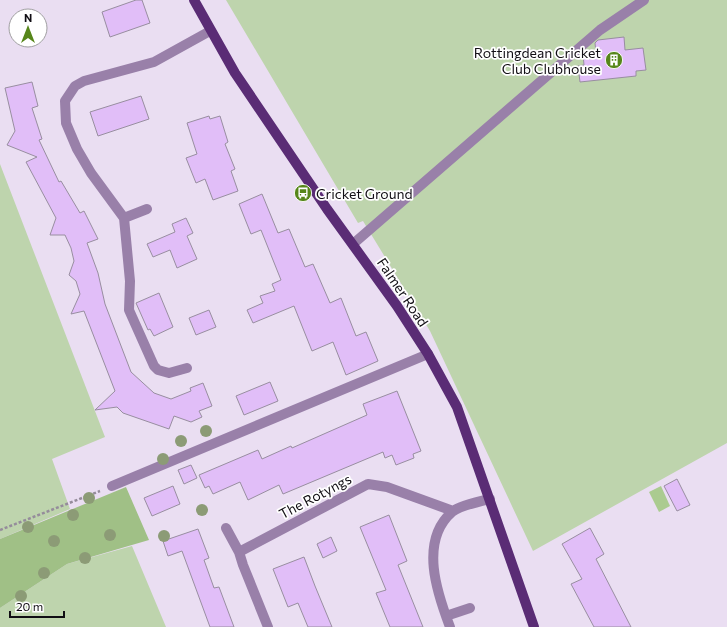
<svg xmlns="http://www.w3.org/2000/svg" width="727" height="627" viewBox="0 0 727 627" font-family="Commissioner,sans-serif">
<rect width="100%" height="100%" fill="#eadef2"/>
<path fill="#bed4ad" d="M226,0H727V443L533,551L430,331L363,221L358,223Z
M0,164L105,437L52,459L70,509L0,539Z
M132,546L166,627H0V608L67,564Z"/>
<path fill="#a0c086" d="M126,487L149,540L67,564L0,608V539Z"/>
<path fill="#abcb90" d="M661,486L670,506L659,512L649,492Z"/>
<path fill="#e1bef8" stroke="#988ea0" d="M136,0H142L150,23L110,37L102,12Z
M624,37L625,50L643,48L646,70L636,71V76L580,82L578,66L584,65L583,54L596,53L595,43L598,40Z
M32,82L38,106L32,108L42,139L39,140L59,182L61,181L80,213L84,211L98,239L87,243L98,273L105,304L131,372L154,393L171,399L191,391L190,388L203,383L212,406L199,411L202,417L191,422L174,416L169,429L123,413L117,407L95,410L115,391L84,311L71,314L80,294L76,281L69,275L74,261L71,248L65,235H50L56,218L26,162L37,157L7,145L15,131L5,88Z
M141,96L149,119L98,136L90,112Z
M209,116L210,119L220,116L228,142L225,144L235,169L231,171L238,191L213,200L205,179L196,183L186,158L197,154L187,123Z
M262,194L278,233L289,229L305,267L313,264L330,303L341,298L356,336L366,332L378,361L346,375L333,342L312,351L294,306L253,323L247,310L263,303L260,296L275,291L272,284L281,280L261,230L251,234L239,204Z
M186,218L193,233L187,236L197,259L177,268L170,250L153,257L147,244L175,232L172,224Z
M159,293L173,327L154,336L150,329L148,330L136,303Z
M209,310L216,327L196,335L189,318Z
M270,382L278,401L244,415L236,396Z
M397,391L421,451L413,454L414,458L396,465L392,455L385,458L383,452L283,494L279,485L248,500L240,482L213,494L209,486L205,488L199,475L258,450L262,459L291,446L292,448L367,415L363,404Z
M191,465L197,478L184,484L178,470Z
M677,479L690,505L677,511L664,486Z
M173,486L180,504L152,516L144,498Z
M389,515L407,561L398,565L423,627H390L376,593L386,590L360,527Z
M590,528L604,554L596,559L631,627H594L571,584L582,579L562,544Z
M198,529L209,558L204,560L214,588L219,587L234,627H210L182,551L168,556L163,541Z
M331,537L337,551L323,558L317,544Z
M304,557L315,586L332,627H308L298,603L288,607L273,569Z"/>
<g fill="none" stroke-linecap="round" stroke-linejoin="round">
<path stroke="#958c9b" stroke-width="2.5" stroke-dasharray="3 2" stroke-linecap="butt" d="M0,530L100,491"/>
<path stroke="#9980a9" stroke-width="10" d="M124,218L147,209
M353,244L600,30L644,0
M187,368L169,373L158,370L154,366L129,310L130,281L124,218L91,173L77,149L66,123L65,101L75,86L84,81L154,62L210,31
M112,486L428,354
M226,528L239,552
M446,616L470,608
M268,627L243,565L239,552L368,484L387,487L453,511
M450,627C437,593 419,541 452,512C459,506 481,501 490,499"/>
<path stroke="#5a2c75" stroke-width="10" d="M194,0L235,73L327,209L397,306L428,354L457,407L534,627"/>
</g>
<g fill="#8c9b76">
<circle cx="206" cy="431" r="6"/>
<circle cx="181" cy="441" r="6"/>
<circle cx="163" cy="459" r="6"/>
<circle cx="89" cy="498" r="6"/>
<circle cx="202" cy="510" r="6"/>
<circle cx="73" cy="515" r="6"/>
<circle cx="28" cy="527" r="6"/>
<circle cx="110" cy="535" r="6"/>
<circle cx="164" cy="536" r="6"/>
<circle cx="54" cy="541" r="6"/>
<circle cx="85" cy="558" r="6"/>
<circle cx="44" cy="573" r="6"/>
<circle cx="21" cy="596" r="6"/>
</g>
<defs>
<symbol id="building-disc" viewBox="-11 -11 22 22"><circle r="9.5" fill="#56861a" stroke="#fff"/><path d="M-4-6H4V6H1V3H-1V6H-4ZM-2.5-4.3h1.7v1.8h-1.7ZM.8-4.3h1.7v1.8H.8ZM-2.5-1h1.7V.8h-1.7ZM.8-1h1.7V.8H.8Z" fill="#fff"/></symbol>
<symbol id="bus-disc" viewBox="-11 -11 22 22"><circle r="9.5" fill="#56861a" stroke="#fff"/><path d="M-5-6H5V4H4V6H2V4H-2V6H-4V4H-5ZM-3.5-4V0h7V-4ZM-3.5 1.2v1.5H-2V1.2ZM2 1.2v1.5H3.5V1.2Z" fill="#fff"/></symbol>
</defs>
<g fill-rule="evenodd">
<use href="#building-disc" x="604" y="50" width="20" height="20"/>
<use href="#bus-disc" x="293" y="183" width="20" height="20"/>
</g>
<g text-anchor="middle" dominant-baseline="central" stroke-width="3.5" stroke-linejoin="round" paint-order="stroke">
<g font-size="14" fill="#110e14" stroke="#fff" text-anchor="end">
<text x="601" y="52">Rottingdean Cricket<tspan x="601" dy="16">Club Clubhouse</tspan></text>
<text x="316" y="193" text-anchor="start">Cricket Ground</text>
</g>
<g font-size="14" fill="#110e14" stroke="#fff">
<text transform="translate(403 292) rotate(56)">Falmer Road</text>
<text transform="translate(315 496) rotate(-28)">The Rotyngs</text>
</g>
</g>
<g transform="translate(28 28)"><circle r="19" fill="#ffffff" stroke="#a09fa1"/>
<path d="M0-3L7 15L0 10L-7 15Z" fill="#56861a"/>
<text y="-6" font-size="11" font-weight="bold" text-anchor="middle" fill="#110e14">N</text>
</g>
<path d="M10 611v6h54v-6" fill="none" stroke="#110e14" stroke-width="2"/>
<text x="16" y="611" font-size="12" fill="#110e14" stroke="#ffffff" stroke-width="3" paint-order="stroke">20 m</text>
</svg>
